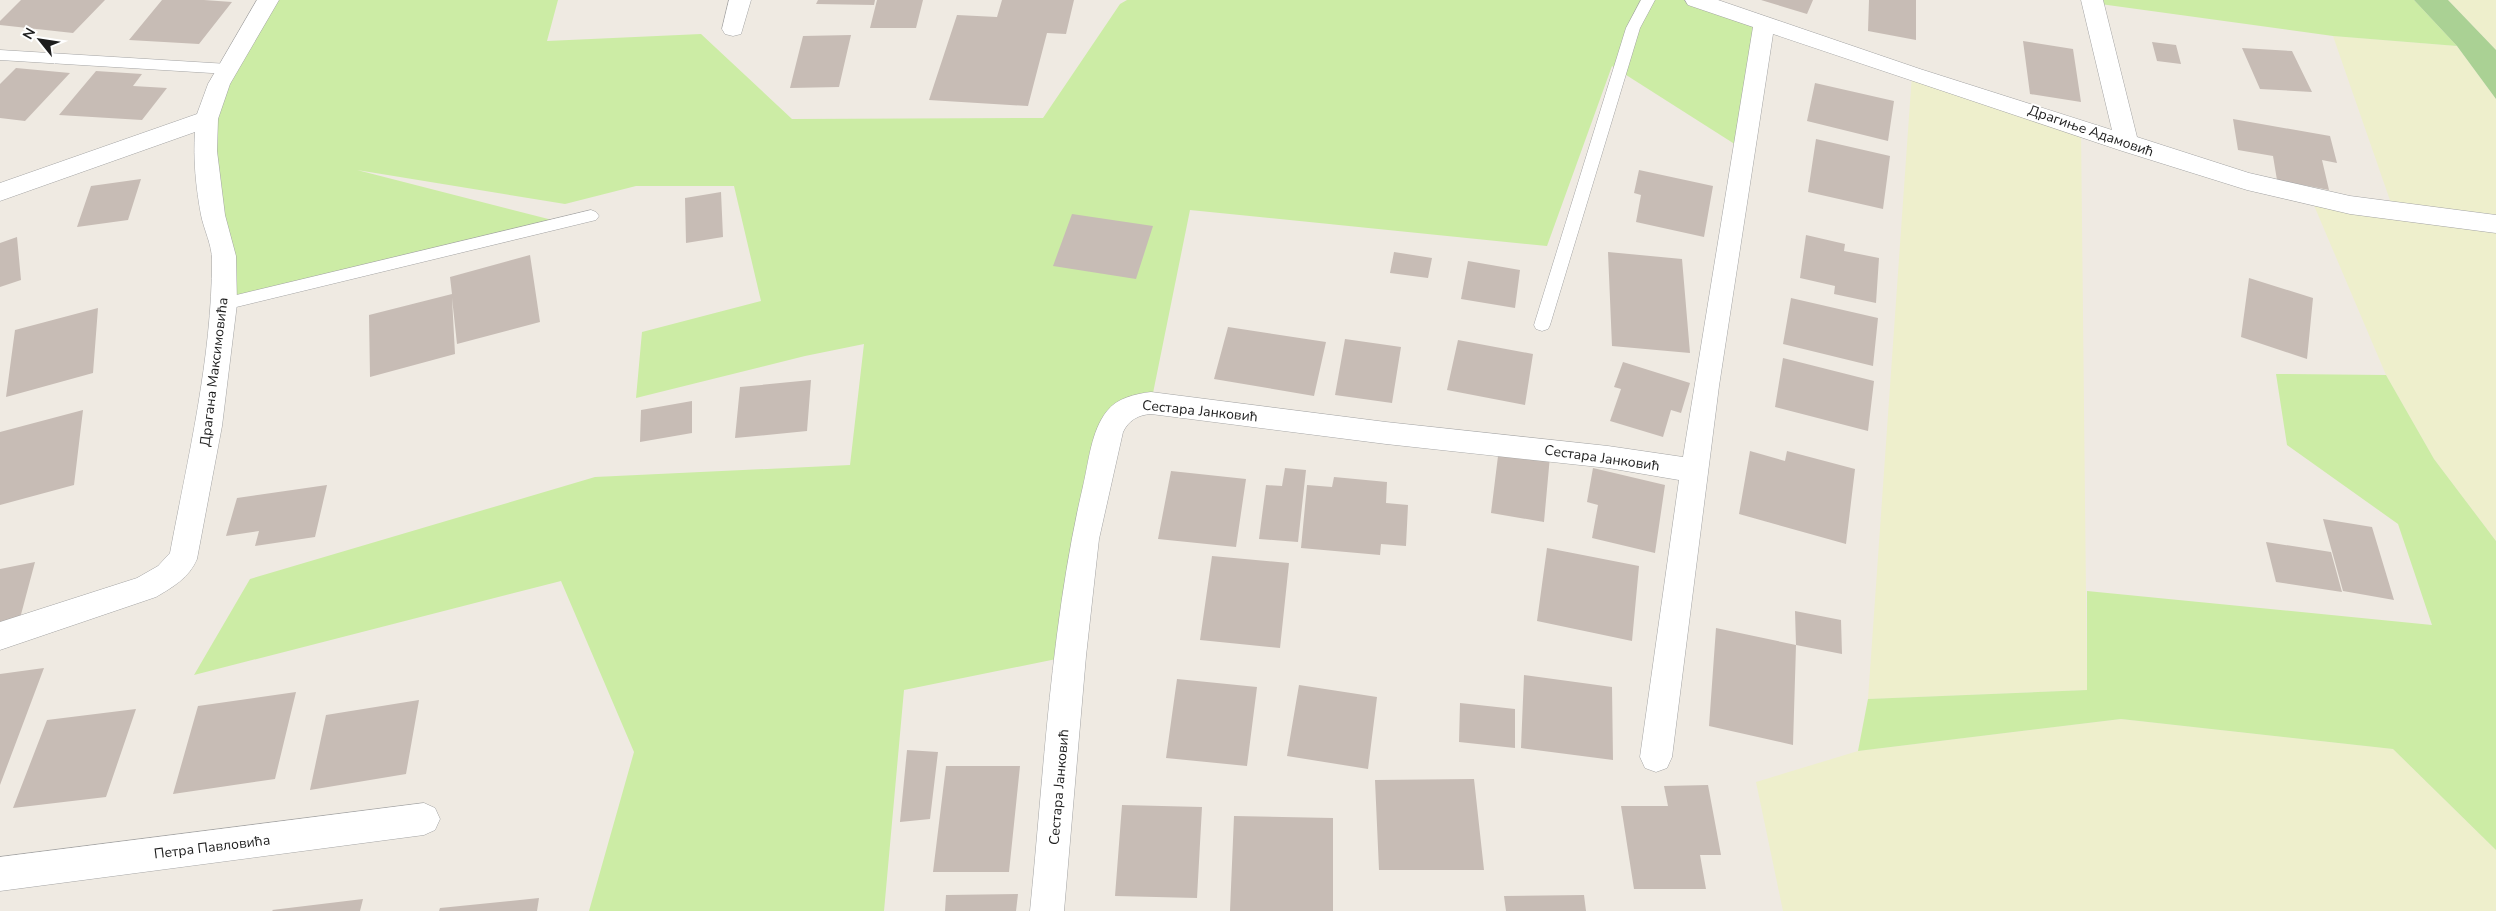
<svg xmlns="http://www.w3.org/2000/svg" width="2496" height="911" viewBox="0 0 2496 911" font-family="'Nunito Sans',sans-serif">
<rect width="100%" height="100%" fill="#efeae2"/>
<path fill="#eeefcc" d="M2448,0H2496V50Z
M2333,36L2457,46L2496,99V541L2434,459L2386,375L2310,196L2393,209Z
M1912,74L2081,127L2087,690L1868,699Z
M2121,719L2393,749L2496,850V911H1783L1756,782L1858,751Z"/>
<path fill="#cceca5" d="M268,0H558L547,41L701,34L792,119L1043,118L1120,4L1127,0H1696L1764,23L1744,150L1612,66L1547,246L1190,210L1151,403L1125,408L1071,656L904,690L884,911H589L634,752L561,581L194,675L250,579L595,477L850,465L864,344L805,356L636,398L642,332L761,301L734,186H636L565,204L357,170L564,223L224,304L207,119Z
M2092,0H2414L2457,46L2333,36L2093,3Z
M2276,374L2386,375L2434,459L2496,541V850L2393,749L2121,719L1858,751L1868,699L2087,690V591L2432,625L2398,524L2287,445Z"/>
<path fill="#aad194" d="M2414,0H2448L2496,50V99L2457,46Z"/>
<path fill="#c7bcb5" d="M21,0H105L73,33L0,25V21Z
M162,0H204L232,2L199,44L129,40Z
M818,0H875L874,5L816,4Z
M877,0H923L916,28H870Z
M1002,0H1074L1066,34L1047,33L1028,106L929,100L957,15L997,17Z
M1761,0H1813L1807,14Z
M1869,0H1916V40L1868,31Z
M851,35L839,87L790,88L803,36Z
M2023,41L2073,49L2081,102L2030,94Z
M2152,42L2176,45L2181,64L2157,61Z
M2242,48L2292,51L2312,92L2260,89Z
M16,68L70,73L25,121L0,118V84Z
M96,71L142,74L133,86L167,88L142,120L59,115Z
M1815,83L1894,101L1888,141L1807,121Z
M2233,119L2330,136L2337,163L2322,160L2329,190L2277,180L2273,156L2238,150Z
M1816,139L1890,156L1883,209L1808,192Z
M1639,170L1713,186L1704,237L1636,222L1641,195L1634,193Z
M141,179L128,220L77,227L91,186Z
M721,192L723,237L686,243L685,198Z
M1072,214L1153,226L1136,279L1053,266Z
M1806,235L1845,244L1844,251L1879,258L1876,303L1834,294L1835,286L1800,278Z
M17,237L21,280L0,287V243Z
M1394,252L1432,258L1428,278L1390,273Z
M1608,252L1682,259L1690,353L1612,346Z
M530,255L540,322L457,344L452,298L455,354L370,377L369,315L452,294L450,277Z
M1468,261L1520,270L1515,308L1461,299Z
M2249,278L2313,298L2307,359L2241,337Z
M1791,298L1878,318L1873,366L1783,344Z
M98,308L93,373L6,397L15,330Z
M1228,327L1326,342L1314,396L1214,379Z
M1345,339L1401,347L1392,403L1335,395Z
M1458,340L1533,354L1525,405L1447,390Z
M1783,358L1874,381L1868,431L1775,407Z
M1623,362L1690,383L1681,413L1671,410L1663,437L1610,421L1621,389L1614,387Z
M811,380L807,431L735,438L740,387Z
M692,401V433L640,442L641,410Z
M83,410L74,485L0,505V432Z
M1499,448L1550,456L1544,522L1491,513Z
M1750,451L1785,461L1787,451L1855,469L1846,544L1739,514Z
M1285,468L1306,470L1298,542L1259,539L1266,485L1282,486Z
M1593,468L1665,485L1655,553L1592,538L1598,505L1587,502Z
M1171,471L1246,479L1236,547L1158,539Z
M1334,477L1387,482L1386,503L1408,505L1406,546L1381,544L1380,555L1301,548L1307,485L1332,487Z
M327,485L315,537L255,546L259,531L226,536L237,498Z
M2323,519L2372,527L2394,600L2343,591Z
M2266,542L2331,552L2342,592L2276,582Z
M1547,548L1639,566L1632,641L1537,621Z
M1212,556L1289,563L1280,648L1200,640Z
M35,562L19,622L0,626V569Z
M1795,611L1841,620L1842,654L1796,645Z
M1716,628L1796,645L1793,745L1709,726Z
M44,668L0,785V674Z
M1524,675L1612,687L1613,760L1521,748Z
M1177,679L1257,687L1247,766L1166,758Z
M1299,685L1377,697L1368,769L1287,756Z
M296,692L275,779L173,794L198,706Z
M419,700L406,774L310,790L326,715Z
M1460,703L1515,709V748L1459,742Z
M136,709L106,797L13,808L47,720Z
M907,750L938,752L930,819L900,822Z
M946,766H1020L1009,872H933Z
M1474,779L1484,870H1379L1375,780Z
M1708,785L1721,855H1700L1706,889H1634L1621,806H1668L1664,786Z
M1122,805L1202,807L1197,898L1115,896Z
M1234,816L1333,818V911H1230Z
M1018,894L1016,911H945L946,895Z
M1584,895L1586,911H1506L1504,896Z
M539,898L537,911H439L440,908Z
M363,899L360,911H273L272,910Z"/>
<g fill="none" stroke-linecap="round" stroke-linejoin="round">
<defs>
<path id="service" d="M1641,0H1655L1640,28L1550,325L1548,329L1542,331L1536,329L1534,325L1626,28Z
M0,50L228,64L235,69L228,74L0,60Z
M591,210L596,212L599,216L596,220L224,310L218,308L216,304L218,300L224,298Z"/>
<path id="minor" d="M257,0H279L230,84L218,119L217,151L225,215L236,256L237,304L222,426L197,559C189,578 173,587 156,597L0,650V622L137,578L158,566L170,553C188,457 212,358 212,260C212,245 204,230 201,215C196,188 193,159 195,132L0,201V183L197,114L208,84Z
M729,0H751L741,34L733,36L725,34L722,29Z
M1685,0H1718L1920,69L2112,130L2081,0H2103L2137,137L2249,173L2350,196L2496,215V233L2350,214L2247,190L2119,150L1773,34L1719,386L1672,757L1667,768L1656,772L1645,768L1640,757L1679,480L1608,468L1386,444L1151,414C1138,415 1129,420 1123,432L1099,539L1086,656L1064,911H1030C1044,772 1051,622 1083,486C1089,461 1091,431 1107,411C1117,398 1135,394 1151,392L1386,422L1608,446L1683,457L1753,27L1688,5Z
M424,803L435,808L440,819L435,830L424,835L0,891V857Z"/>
</defs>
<use href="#service" stroke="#a4a4a4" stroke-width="1"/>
<use href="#minor" stroke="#a4a4a4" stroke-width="1"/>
<use href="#service" fill="#fff" fill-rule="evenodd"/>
<use href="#minor" fill="#fff" fill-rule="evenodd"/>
</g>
<g text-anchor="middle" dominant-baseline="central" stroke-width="4" stroke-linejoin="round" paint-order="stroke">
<g font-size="14" fill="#1d1d1d" stroke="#fff">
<text transform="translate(2091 131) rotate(19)">Драгиње Адамовић</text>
<text transform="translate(214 372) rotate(-83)">Драгана Максимовића</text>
<text transform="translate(1200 411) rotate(6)">Сестара Јанковић</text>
<text transform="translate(1602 458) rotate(8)">Сестара Јанковић</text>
<text transform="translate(1059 787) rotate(-85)">Сестара Јанковић</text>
<text transform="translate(212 847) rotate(-7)">Петра Павловића</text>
</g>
</g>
<g transform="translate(40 40) rotate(300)" stroke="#ffffff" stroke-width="4" paint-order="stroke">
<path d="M0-4L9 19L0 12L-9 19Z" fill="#1d1d1d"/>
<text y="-8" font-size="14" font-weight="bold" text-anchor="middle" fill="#1d1d1d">N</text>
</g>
</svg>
